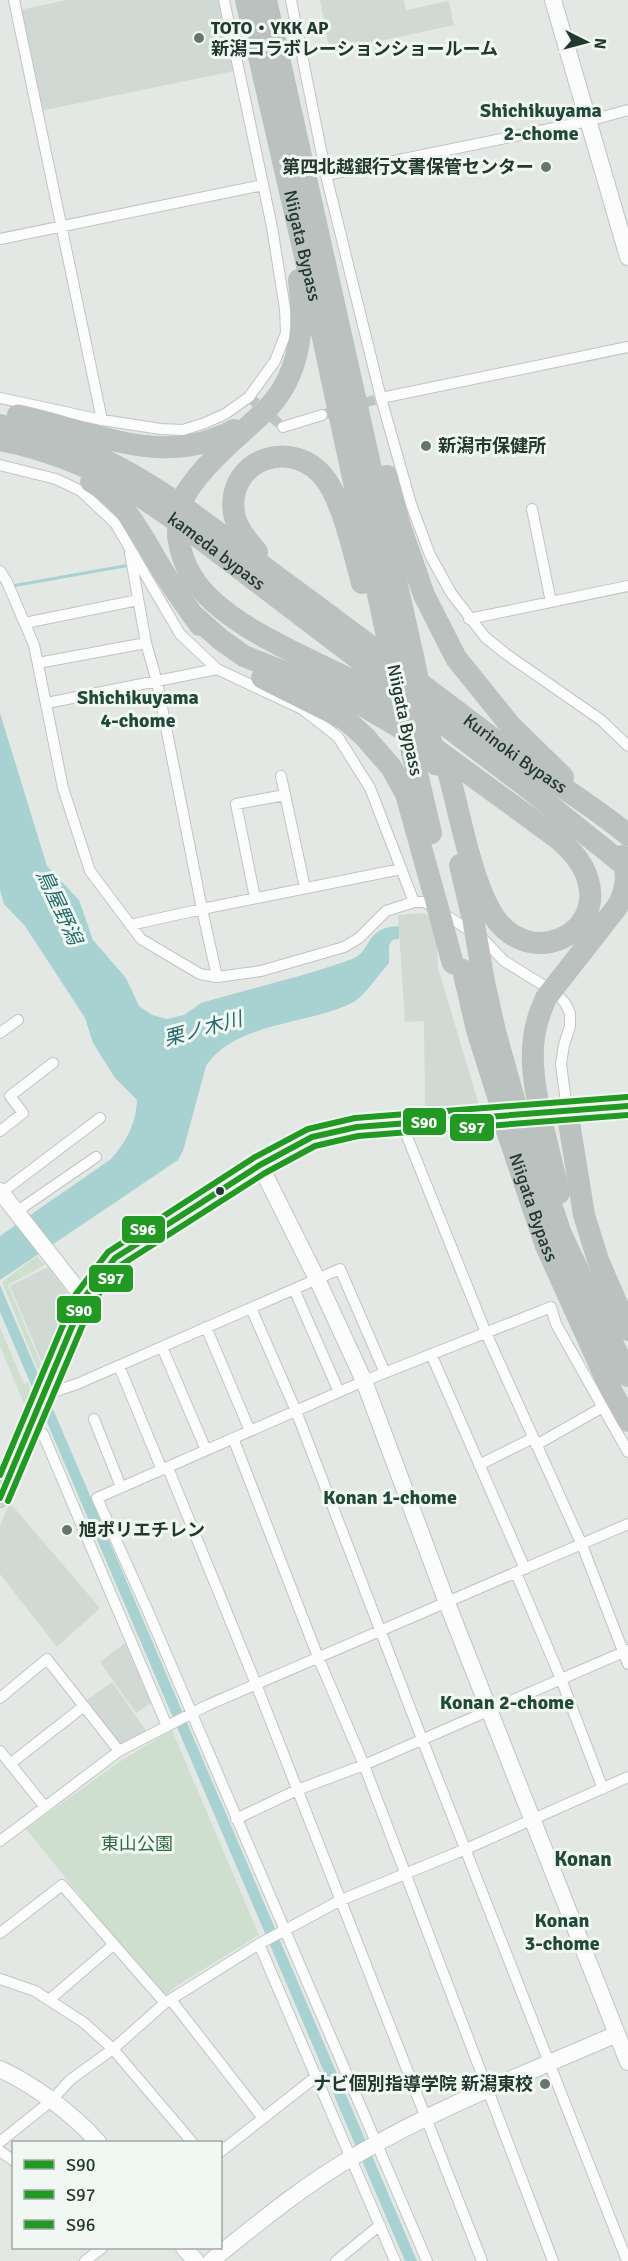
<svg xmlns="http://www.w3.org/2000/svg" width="628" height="2261" viewBox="0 0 628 2261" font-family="Signika,'Noto Sans JP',sans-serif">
<rect width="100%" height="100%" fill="#e3e8e5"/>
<path fill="#d1d9d4" d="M67,0H219L234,71L40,111L19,10Z
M320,0H404L406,10L449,1L454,25L330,52Z
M424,913L436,921L438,968L479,1105L425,1110L424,1021L405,1022L398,915Z
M48,1267L66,1290L69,1303L66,1318L46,1372L10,1286Z
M10,1503L100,1608L57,1647L0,1574V1525Z
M125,1643L151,1703L136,1713L100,1662Z
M112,1682L147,1732L121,1746L87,1700Z"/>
<path fill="#cedfd0" d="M37,1256L45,1265L8,1285L45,1374L42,1380L2,1282Z
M0,1327L24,1384L28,1382L33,1396L28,1407L24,1404L0,1346Z
M172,1730L259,1935L175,1987L163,1998L26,1829L119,1762Z"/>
<path fill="#a8d2d1" d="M0,713L47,866L79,900L93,940L126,978L139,1006L152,1015L167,1019L184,1015L201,1003C251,988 303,977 352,959C372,952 364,927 399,926V939L392,940L389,946V963C380,973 363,998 352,1003C307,1025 235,1022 206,1066L183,1151L178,1160L0,1280V1236L111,1159C127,1141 136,1123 137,1100L115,1078L93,1043L85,1018L25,926L4,904L0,890Z
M0,1285L417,2261H405L354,2142L0,1312Z"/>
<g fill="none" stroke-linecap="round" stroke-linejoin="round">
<path stroke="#a8d2d1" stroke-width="3" d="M12,586L130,565"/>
<path stroke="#bdc5c1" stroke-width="10" stroke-dasharray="10 5" stroke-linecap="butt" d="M249,397L283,427
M322,415L381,398"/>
<defs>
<path id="street" d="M14,0L102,420
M291,0L326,175L381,398L411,504L430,555L451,593L485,637L506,654L601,720L628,746
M326,175L588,121L628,110
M0,239L263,185
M0,398L102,420L161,429L183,430L205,423L225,414L249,397L275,361L286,333L285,309L272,227L224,0
M381,398L628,347
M283,427L322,415
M0,465L56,479L81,491L115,523L180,634L217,669L302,709L338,737L370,788L414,902
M532,509L551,602
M130,553L146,643L157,682L202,909L401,869
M0,571L7,582L34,645L63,788L90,871L141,939L200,974L217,977L261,971L344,947L359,938L386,911L414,902H425L483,939L504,961L556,993L565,1003L570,1013V1026L564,1045L561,1064L567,1110
M469,619L628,586
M25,623L138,600
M38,663L146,643
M47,703L217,669
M281,776L305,888
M255,898L236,804L285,795
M130,925L202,909L217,977
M0,1033L18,1020
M402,1124L486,1333L582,1545L628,1664
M0,1131L23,1113L10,1096L53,1063
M1,1193L100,1118
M16,1212L96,1157
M294,1289L339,1392
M251,1308L296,1411L422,1739L627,2261
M206,1327L250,1431
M162,1347L206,1450
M431,1354L525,1569
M119,1366L162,1470
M44,1395L77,1384L340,1269L385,1373
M94,1419L121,1487
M31,1425L43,1434L167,1726
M233,1438L318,1657L364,1765L553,2261
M536,1445L603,1407
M479,1465L533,1438
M168,1468L256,1684L482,2261
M516,1573L561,1679L603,1789
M0,1698L47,1659L119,1751
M0,1751L45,1807
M10,1764L84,1706
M236,1819L297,1790L364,1765L628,1650
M0,1841L119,1751L208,1705L628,1524
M0,1933L62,1885L165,2003
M259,1944L395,2261
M0,1979L35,1991L83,2022L113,2049L192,2142
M49,2000L112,1946
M171,2000L263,2118
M0,2142L51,2101L70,2080L113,2049L165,2003L259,1944L341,1900L466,1849L628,1777
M0,2151L14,2161
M220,2152L317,2076
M85,2261L102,2248
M336,2261L380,2225
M427,2261L147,1609L97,1498L364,1381L551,1307L556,1324L628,1452"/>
<path id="secondary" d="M553,0L628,257
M260,1165L317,1279L364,1381L447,1603L628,2062
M0,1191L84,1298
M0,2069C36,2086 72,2113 98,2142
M184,2248L196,2261
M211,2261C258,2223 305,2184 358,2154C440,2106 530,2072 617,2034"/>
<path id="primary" d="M0,1498L84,1298L115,1258L260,1165L312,1137L357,1127L628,1106"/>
<g id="highway">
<path id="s1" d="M246,0L314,296L388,641"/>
<path d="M266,0L414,661"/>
<path d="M18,415C92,430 161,470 234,430"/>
<path id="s2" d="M0,425C116,447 188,511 280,579C351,631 421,684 491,737C535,772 585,799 628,835"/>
<path id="s3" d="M0,440C43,448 89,466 127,488C147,500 166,514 185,527L528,788L628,868"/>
<path d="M387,476L399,523L424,595L456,658L510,725L563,777"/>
<path d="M91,482C130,503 145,544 168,579C178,595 189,610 200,625"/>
<path d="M186,493C207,460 238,437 266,410C300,376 305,326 299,280"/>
<path d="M178,536C180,550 183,562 191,575C220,625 309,658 359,684C378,694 395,706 413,718"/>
<path d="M257,552C248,541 236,528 234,513C226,458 295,436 326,480C343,503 354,554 362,583"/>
<path d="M192,614L220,639L244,656L350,698L431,746L556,837C570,849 583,862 588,880C604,936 530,968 495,918C472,885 460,814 449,775"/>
<path d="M262,678L346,720L364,736L391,767L406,794L437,905"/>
<path d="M411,748L431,833"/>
<path d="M460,865L474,924"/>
<path d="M463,970L477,1030L501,1106"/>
<path d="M484,982L495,1031L515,1103"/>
<path d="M556,985L617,907C627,890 628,875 622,856"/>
<path d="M538,1103C532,1071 529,1041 541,1010"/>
<path d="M567,1110L584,1215L598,1260L628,1330"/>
<path d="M543,1127L559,1193"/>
<path id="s4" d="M506,1128L546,1246L612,1392L628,1421"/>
<path d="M525,1128L561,1234L628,1376"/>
</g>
</defs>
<use href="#street" stroke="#c0c5c2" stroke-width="12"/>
<use href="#secondary" stroke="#bfc5c2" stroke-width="18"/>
<use href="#primary" stroke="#bcc4c0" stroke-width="20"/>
<use href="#highway" stroke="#bcc4c0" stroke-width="22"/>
<use href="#street" stroke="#fbfcfb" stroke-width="10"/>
<use href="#secondary" stroke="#fbfcfb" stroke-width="16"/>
<use href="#primary" stroke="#ced4d1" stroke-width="18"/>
<use href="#highway" stroke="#bac1be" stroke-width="21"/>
<defs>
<path id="highway-bridge" d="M178,536L179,510L186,493
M388,641L411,748
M414,661L436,765
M437,905L453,964
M474,924L484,982
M541,1010L546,998L556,985
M515,1103L525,1128
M538,1103L543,1127
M501,1106L506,1128"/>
</defs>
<use href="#highway-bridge" stroke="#bcc4c0" stroke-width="22" stroke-linecap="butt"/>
<use href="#highway-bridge" stroke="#bac1be" stroke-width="21"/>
<defs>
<path id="bus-1" d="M0,1498L84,1298L115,1258L260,1165L312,1137L357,1127L628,1106"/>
<path id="bus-2" d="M8,1501L92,1303L121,1265L265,1173L315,1146L358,1136L628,1115"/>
<path id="bus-3" d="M0,1475L76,1294L108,1252L255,1157L308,1129L355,1118L627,1097"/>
</defs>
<use href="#bus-1" stroke="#f1f7f3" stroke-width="10"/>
<use href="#bus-2" stroke="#f1f7f3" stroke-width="10"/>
<use href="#bus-3" stroke="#f1f7f3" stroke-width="10"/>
<use href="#bus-1" stroke="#292" stroke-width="6"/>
<use href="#bus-2" stroke="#292" stroke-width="6"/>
<use href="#bus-3" stroke="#292" stroke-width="6"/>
</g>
<g fill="#66766f" stroke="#f1f7f3" stroke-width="2">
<circle cx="199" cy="38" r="6"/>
<circle cx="546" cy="167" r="6"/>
<circle cx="426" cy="446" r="6"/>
<circle cx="67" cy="1530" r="6"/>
<circle cx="545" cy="2084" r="6"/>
</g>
<circle fill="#23382f" stroke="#f1f7f3" stroke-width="2" cx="220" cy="1191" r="5"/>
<g text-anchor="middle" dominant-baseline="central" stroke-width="6" stroke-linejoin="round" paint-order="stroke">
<g font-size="18" font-weight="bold" fill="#23382f" stroke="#f1f7f3" text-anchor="start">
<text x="211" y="28">TOTO・YKK AP<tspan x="211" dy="21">新潟コラボレーションショールーム</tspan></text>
<text x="534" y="167" text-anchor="end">第四北越銀行文書保管センター</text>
<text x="438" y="446">新潟市保健所</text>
<text x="79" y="1530">旭ポリエチレン</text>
<text x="533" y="2084" text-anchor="end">ナビ個別指導学院 新潟東校</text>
</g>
<g font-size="18" fill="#23382f" stroke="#f1f7f3">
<text stroke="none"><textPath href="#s1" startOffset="252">Niigata Bypass</textPath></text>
<text stroke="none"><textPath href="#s3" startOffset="246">kameda bypass</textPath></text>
<text transform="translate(405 720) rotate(78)">Niigata Bypass</text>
<text stroke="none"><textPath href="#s2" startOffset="616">Kurinoki Bypass</textPath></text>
<text stroke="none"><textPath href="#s4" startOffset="84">Niigata Bypass</textPath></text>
</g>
<g font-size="18" fill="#326a3f" stroke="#f1f7f3">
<text x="137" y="1844">東山公園</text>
</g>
<g font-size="20" font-weight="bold" fill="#214839" stroke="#f1f7f3">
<text x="541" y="110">Shichikuyama<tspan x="541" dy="23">2-chome</tspan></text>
<text x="138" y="697">Shichikuyama<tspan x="138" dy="23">4-chome</tspan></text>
<text x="390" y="1497">Konan 1-chome</text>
<text x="507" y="1702">Konan 2-chome</text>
<text x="562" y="1920">Konan<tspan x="562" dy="23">3-chome</tspan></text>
</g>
<g font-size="20" font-style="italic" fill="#246c6d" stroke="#f1f7f3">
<text transform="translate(59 907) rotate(65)">鳥屋野潟</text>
<text transform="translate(203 1029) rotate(-15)">栗ノ木川</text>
</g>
<g font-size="21" font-weight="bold" fill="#214839" stroke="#f1f7f3">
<text x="583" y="1859">Konan</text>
</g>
</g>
<g stroke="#f1f7f3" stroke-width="2">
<rect x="402" y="1107" width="45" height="29" rx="6" fill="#292"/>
<rect x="449" y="1113" width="46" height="29" rx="6" fill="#292"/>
<rect x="121" y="1215" width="45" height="29" rx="6" fill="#292"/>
<rect x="88" y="1264" width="46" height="29" rx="6" fill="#292"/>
<rect x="56" y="1295" width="46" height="29" rx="6" fill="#292"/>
</g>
<g font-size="16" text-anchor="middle" font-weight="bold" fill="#fff">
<text x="424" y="1128">S90</text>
<text x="472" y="1133">S97</text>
<text x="143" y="1235">S96</text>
<text x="111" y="1284">S97</text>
<text x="79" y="1316">S90</text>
</g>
<rect x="12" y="2141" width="210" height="108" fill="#f1f7f3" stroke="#9faba5" stroke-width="1.5"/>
<rect x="24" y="2160" width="30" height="9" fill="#229922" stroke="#9faba5" stroke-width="1.5"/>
<text x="66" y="2171" font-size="18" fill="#23382f">S90</text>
<rect x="24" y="2190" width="30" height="9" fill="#229922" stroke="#9faba5" stroke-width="1.5"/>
<text x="66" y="2201" font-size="18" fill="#23382f">S97</text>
<rect x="24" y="2220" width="30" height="9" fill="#229922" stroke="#9faba5" stroke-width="1.5"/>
<text x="66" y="2231" font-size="18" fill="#23382f">S96</text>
<g transform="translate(586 42) rotate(96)" stroke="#f1f7f3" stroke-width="4.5" paint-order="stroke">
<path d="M0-4.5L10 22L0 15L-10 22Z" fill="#23382f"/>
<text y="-9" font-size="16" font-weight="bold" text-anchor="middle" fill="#23382f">N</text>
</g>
</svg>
